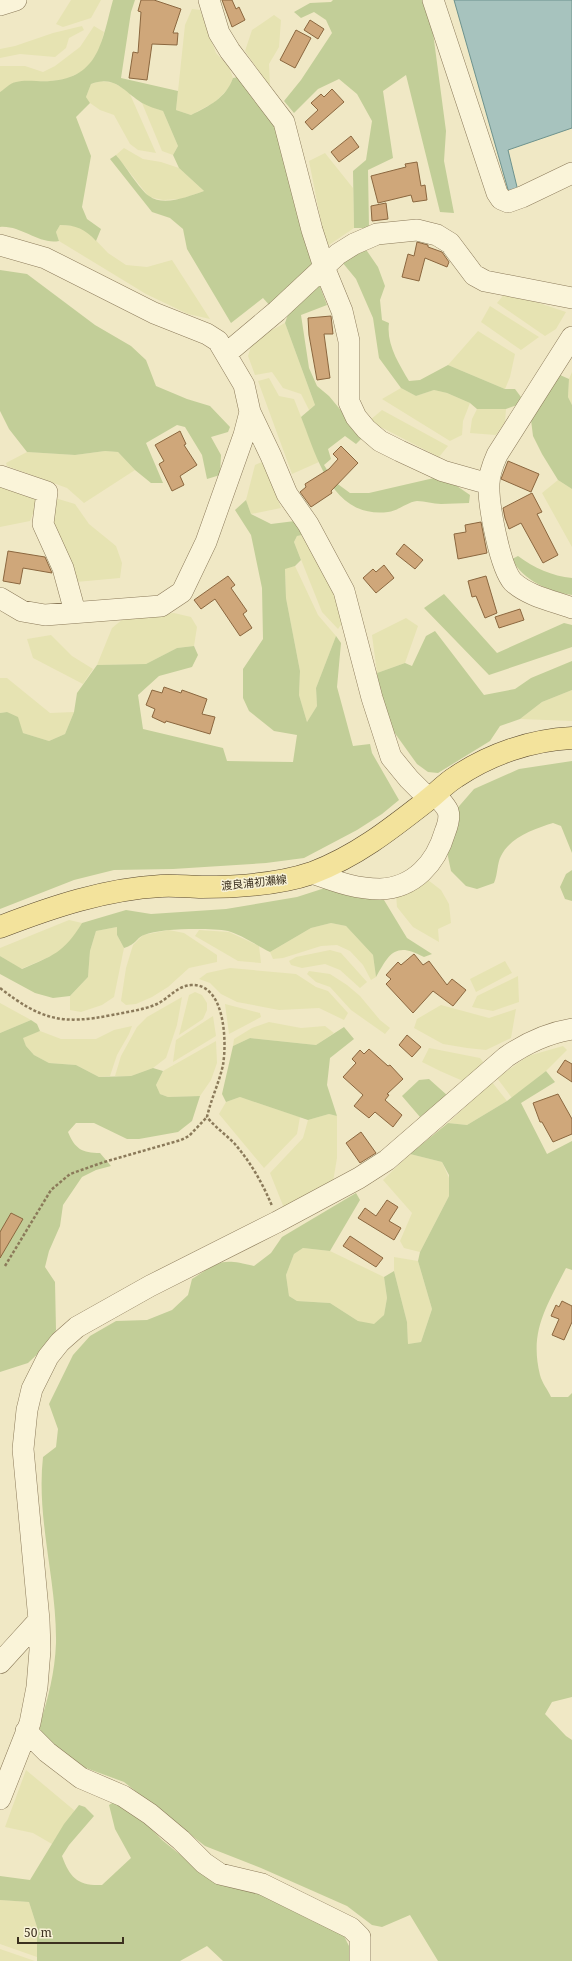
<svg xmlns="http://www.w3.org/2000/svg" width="572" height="1961" viewBox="0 0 572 1961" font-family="'Noto Serif','Noto Sans JP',serif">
<rect width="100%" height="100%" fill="#f0e8c5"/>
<path fill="#e6e3b2" d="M71,0H101L91,18L63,27L56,24Z
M192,9L200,10L216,53L229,67L233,78L229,88L215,102L191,115L176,110L185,25Z
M274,15L281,20L279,47L269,64L270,87L245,51L252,30Z
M82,26L84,30L69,38L66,48L55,57L20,54L0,58V49L15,46L53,33Z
M94,26L104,32L100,48L87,69L66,79L50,81L15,82L0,92V66H25L43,72L55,66L80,47Z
M101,81L114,83L129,92L156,153L138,150L130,144L114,115L100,110L90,103L86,97L91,84Z
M142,103L163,111L178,146L173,155L162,151Z
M124,148L143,159L161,162L179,168L204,191L181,199L163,200L149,197L116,155Z
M325,153L353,188L354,228L326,247L309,161Z
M60,225L77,226L87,231L108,253L126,265L147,267L172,260L210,319L188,314L146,294L59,241L56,232Z
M506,292L566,312L556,329L545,336L497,303Z
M490,306L539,337L521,350L481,322Z
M285,323L315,405L309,410L301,394L283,388L272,372L255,375L248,356L253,340Z
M478,331L515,354L510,377L505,389L448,365Z
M572,372V405L568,397L569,379Z
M269,378L279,396L294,399L319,462L292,474L258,381Z
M401,388L416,396L434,390L447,393L470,403L463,421L462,435L450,441L382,399Z
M477,409H506L505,422L496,435L470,433L472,419Z
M382,410L448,446L439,457L369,421Z
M105,451L118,452L135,470L84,503L67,488L7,466L6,463L27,452L75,455Z
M264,461L281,508L251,514L246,500L255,465Z
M558,480L572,489V547L542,493Z
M0,484L40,497L30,521L0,527Z
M55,498L75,504L89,524L116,546L122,563L120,578L76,582L49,524Z
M302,535L318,554L345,619L338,629L322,612L294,542L297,536Z
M295,566L318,615L336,636L316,688L317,706L307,722L299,695L300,671L286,598L285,568Z
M174,613L191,617L197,627L194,646L177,648L146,664L97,665L112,628L123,619Z
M406,618L418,626L405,663L377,673L372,635Z
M51,635L72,656L93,669L83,684L33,658L27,639Z
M0,678H7L50,713L74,712L65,734L49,741L23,733L7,712L0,713Z
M572,690V721L520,719L542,702Z
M428,880L441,890L449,904L451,923L438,929L439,942L413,927L397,907L396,894Z
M69,920L82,923L72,940L56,954L21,969L0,956V948Z
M331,923L346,926L373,955L376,977L371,980L363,965L350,951L337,945L321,946L283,958L273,959L270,952L311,928Z
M117,927V935L124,948L114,997L102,1005L81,1012L70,1010V996L88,977L90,951L96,931Z
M169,930L184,933L217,955V962L189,968L168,987L152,997L136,1004L126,1005L121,1001L126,968L133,945L143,935Z
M199,930L229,932L259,946L261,963L238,961L195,936Z
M330,950L341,953L367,982L360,988L340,970L325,964L302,968L291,965L289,961L296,957Z
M505,961L512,973L476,992L470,979Z
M230,968L296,974L316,987L328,991L348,1013L344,1020L319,1008L279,1010L237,1002L221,994L210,983L199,979L207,973Z
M309,971L330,974L347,985L360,996L380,1020L390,1028L385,1034L351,1010L330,987L316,982L307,974Z
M518,976L519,1002L493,1011L472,1007L477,996Z
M195,992L202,995L207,1003V1010L203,1019L179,1035L189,995Z
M182,997L177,1025L166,1058L153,1068L131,1076H115L121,1056L137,1027L147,1017Z
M0,1003L31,1020L0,1033Z
M225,1004L260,1013L261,1017L229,1034Z
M441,1005L489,1018L516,1009L511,1038L486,1050L467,1048L443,1044L414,1028L417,1019Z
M213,1016L216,1036L173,1062L176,1040Z
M269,1022L301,1028L325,1026L334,1033L316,1045L250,1038L233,1046L234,1039L252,1028Z
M132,1026L129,1034L117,1055L110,1076L99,1077L76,1065L49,1063L34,1055L26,1046L22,1037L40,1031L61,1039H96L114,1030Z
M216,1041L217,1063L211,1080L200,1096L168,1097L160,1094L156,1085L163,1071Z
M563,1046L567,1050L546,1071L512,1098L497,1078L528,1056Z
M429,1048L480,1058L484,1063L463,1081L440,1071L422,1062Z
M492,1082L507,1101L467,1125L448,1123Z
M240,1097L300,1117L297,1134L264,1168L219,1114L226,1102Z
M329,1114L337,1116V1158L333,1182L284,1208L270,1173L303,1138L308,1120Z
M410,1154L442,1162L449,1178V1196L420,1252L404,1248L400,1241L412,1213L383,1180Z
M303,1248L330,1251L384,1277L387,1298L384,1315L374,1325L358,1321L330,1303L297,1301L289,1296L286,1275L294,1254Z
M394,1257L418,1261L432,1309L421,1342L408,1344L407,1322L394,1271Z
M26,1770L75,1811L52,1844L33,1833L5,1827Z
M0,1900L29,1902L37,1927V1957L0,1944Z
M0,1949L35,1961H0Z"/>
<path fill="#c2ce98" d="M113,0H135L131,12L121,78L178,91L176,110L191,115C209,106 226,98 233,78L244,76L282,138L313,267L271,307L263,298L231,323L187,249L183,229L170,218L152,212L110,159L116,155C124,164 140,190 149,196C164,207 189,196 204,191L179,168L173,155L178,146L163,111C156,109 148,106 142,103C123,91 115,75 91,84L86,97L90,103L76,117L91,156L82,207L87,219L101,229L96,241C85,229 76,225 60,225L56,232L59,241C39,245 21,225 0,227V92C5,89 10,83 16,82C26,79 39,82 50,81C100,78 102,39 113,0Z
M333,0H422L432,25L446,131L444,161L454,213L440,212L406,75L383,91L393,158L368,170L369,228H354L353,171L366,160L372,121L357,94L339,79L318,89L294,113L284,101L301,80L332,33L326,20L314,12L301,18L294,12L310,3L331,2Z
M360,248L367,251L378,267L385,286L380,300L382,320L389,323C386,344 399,364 409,381L420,380L448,365L505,389H515L521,397L517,405L506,409H477L470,403L447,393L434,390L416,396L401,388L379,358L373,318L356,279L342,262Z
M0,270L27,274L95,325L131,346L146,360L156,386L187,399L210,406L230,427L228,432L211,437L221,455L220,475L207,479L202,455L185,427L177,425L146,443L163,483H151L135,470L118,452L105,451L75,455L27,452L9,429L0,411Z
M319,284L327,305L301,315L309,368L317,386L329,396L363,437L356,444L345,436L328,449L331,459L324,465L335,482L350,493H369L434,478L454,484L470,495L469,503C460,503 450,504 441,504C433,504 425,501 417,501C407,502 398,511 388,512C332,519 317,457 301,417L315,405L285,323L288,314Z
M560,375L569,379L568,397L572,405V489L558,480L542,454L533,436L531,420Z
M246,500L251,514L271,524L295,521L302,535L297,536L294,542L301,560L295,566L285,569L286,598L300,671L299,695L307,722L317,706L316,688L336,636L341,643L337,687L353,746L370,744L372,753L399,800L382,814L357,830L304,858L266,863L173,869L114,870L74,880L0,909V713L7,712L18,717L23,733L49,741L65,734L74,712L77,693L97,665L146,664L177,648L194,646L198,655L192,667L159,676L138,695L143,729L223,748L227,761L293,762L297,735L274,731L249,711L243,698V669L263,639L262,588L251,535L235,510Z
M518,556C534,568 552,576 572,578V595C550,592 522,580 512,559Z
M444,594L497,653L564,623L572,625V647L489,675L424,608Z
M435,631L484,695L515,689L531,678L572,661V690L542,702L520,719L500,726L490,741L438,773L428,772L417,764L394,732L380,695L377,673L405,663L412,666L426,636Z
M572,761V853L561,826L553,823C534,829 510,837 501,856C497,863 498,874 494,883L477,889L466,886L451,871L447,852L454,812L474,789L519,769Z
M572,870V901L565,899L560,887L566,874Z
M328,887L384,900L407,938L432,954L424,957C395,941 389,954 376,977L373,955L346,926L331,923L311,928L270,952C258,946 240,934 228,931C210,928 161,928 144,935C136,938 137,944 124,948L117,935V927L96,931L90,951L88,977L70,996L53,998L35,993L0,974V956L22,969C52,956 64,953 82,923L126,910L151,914L226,909L297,897Z
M31,1020L37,1024L40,1031L23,1038L26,1046L34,1055L49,1063L76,1065L99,1077L131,1076L153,1068L163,1071L156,1085L160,1094L168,1097L200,1096L192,1121L178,1132L139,1139H127L94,1123H76L68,1132C75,1149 82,1153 100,1153L111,1166L96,1170L82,1177L63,1205L60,1226L49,1251L45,1267L55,1282L56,1330L45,1347L28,1363L0,1372V1033Z
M344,1027L354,1039L330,1058L327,1085L337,1116L329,1114L308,1120L240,1097L226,1102L222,1094L233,1046L250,1038L316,1045Z
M546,1071L555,1082L521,1103L547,1154L572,1141V1270L566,1268C547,1306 529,1331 540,1375C542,1383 548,1390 551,1397H568L572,1393V1697L552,1702L545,1714L566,1736L572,1740V1961H438L410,1915L382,1927L372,1925L347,1906L261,1868L205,1846L124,1782L75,1764L44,1736L39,1727C48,1699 55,1672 56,1643C57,1581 36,1519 43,1457L56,1447L58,1429L49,1404L73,1355L90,1336L116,1321L147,1320L172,1310L188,1295L192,1279C220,1261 221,1258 254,1266L271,1253L282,1237L356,1193L360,1200L330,1251L303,1248L294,1254L286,1275L289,1296L297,1301L330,1303L358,1321L374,1324L384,1315L387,1298L384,1277L394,1271L407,1322L408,1344L421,1342L432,1309L418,1261L420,1252L449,1196V1175L442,1162L410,1154L448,1123L467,1125L507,1101Z
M429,1079L448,1096L420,1117L402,1096L419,1080Z
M117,1800L139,1816L162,1840L198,1869L269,1895L343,1934L350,1948V1961H223L207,1946L180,1961H37V1927L29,1902L0,1900V1876L30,1880L64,1824L79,1805L85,1807L94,1816L69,1845L62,1856C70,1878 78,1886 102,1885L131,1858L115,1829L109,1805Z"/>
<path fill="#a7c3be" stroke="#6d928d" d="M454,0H572V128L508,150L518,191L509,193Z"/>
<path fill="#cfa77a" stroke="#8b673f" d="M141,0H154L181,9L173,33H178L177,45L152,44L147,80L129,78L133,52L138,53L141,12L138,11Z
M222,0H232L236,9L239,7L245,20L232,27Z
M310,20L324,29L318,39L304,30Z
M296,30L311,38L295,68L280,60Z
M332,89L344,102L312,130L305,122L318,110L311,103L321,94L324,97Z
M351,136L359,147L339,162L331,152Z
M417,162L421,186L425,185L427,200L413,202L411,195L378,203L371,176L406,167L405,164Z
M386,203L388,219L372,221L371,206Z
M417,242L428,245V247L442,252L449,262L447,267L425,258L419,281L402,277L408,254L414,256Z
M331,316L333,334H324L330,378L317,380L309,335L308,318Z
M180,431L186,444L184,445L197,465L180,476L184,485L172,491L159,464L164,461L155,445Z
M341,446L358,463L331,491L332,493L311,507L300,492L306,487L305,484L329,469L338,459L333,454Z
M508,461L539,474L531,492L501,479Z
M532,493L542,512L537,514L558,555L543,563L521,523L509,529L505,518L503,508Z
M481,522L487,553L458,559L454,534L466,532L465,525Z
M404,544L423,560L415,569L396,554Z
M8,551L45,557L52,573L23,568L20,584L3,581Z
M384,565L394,578L376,593L363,578L373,569L376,572Z
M228,576L235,585L231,588L247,611L243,614L252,628L240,636L215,599L201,609L194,600Z
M486,576L497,613L485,618L476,596L472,597L468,581Z
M520,609L524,620L499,628L495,617Z
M164,687L181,693L182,690L207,699L202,714L215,717L210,734L166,721L165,723L152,717L155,709L146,705L152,690L162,693Z
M414,954L423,965L429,961L447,985L452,979L466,990L453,1006L433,991L413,1013L386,984L391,979L386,975L398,962L401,965Z
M407,1035L421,1047L412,1057L399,1045Z
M369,1049L388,1066L390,1065L403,1079L387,1094L389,1095L385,1100L402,1115L393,1127L375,1112L369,1118L354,1106L363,1095L343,1077L356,1063L352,1059L360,1050L364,1054Z
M565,1060L572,1064V1082L557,1072Z
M558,1094L572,1119V1134L553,1142L542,1122H540L533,1103Z
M361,1132L376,1153L360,1163L346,1143Z
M387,1200L398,1207L389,1221L401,1228L394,1240L358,1218L365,1208L376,1216Z
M11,1213L23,1219L0,1258V1232Z
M350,1236L383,1258L376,1267L343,1246Z
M562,1301L572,1306V1322L564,1340L552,1335L559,1319L551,1316L556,1305L559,1307Z"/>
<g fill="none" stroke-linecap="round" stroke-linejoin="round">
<defs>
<path id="minor" d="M209,0L219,33L230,51L284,122L312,230L324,267L342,311L349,341V402L356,417L366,429L380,441L400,451L443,471L489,484
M433,0L497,193L501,199L508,202L522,197L572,173
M0,5L16,0
M0,245L45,258L154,313L207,334L218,341L244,385L250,412L244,435L206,542L182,592L161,606L45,615L22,611L0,598
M572,337L497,455C493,464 489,474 489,484C488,504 500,568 513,582C528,596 553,601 572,608
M227,353L277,311L338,254L354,244L377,234L417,230L437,235L450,243L474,275L485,281L572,298
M250,412L271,456L287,494L308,524L344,591L372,698L391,757L409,779L429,799
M0,476L47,492L43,524L63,568L75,612
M312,873C335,881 355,889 380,889C414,888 436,863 445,832C447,827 450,817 448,811C446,806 439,799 435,794
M0,1663L39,1620
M26,1731L47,1752L81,1778L123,1796L150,1814L181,1840L204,1863L220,1874L262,1884L351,1928L360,1937V1961
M0,1799L30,1723L37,1687L40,1650L39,1620L23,1449L27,1410L32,1389L48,1357L60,1342L77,1327L150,1286L277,1222L359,1178L387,1160L506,1057C526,1043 547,1033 572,1029"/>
<path id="major" d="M0,927C52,907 105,889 161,886C175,885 188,887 202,887C236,887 280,884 312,873C357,856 392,828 429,799C438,792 446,783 456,777C490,754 531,740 572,738"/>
</defs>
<use href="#minor" stroke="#8b7a5a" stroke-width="22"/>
<use href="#major" stroke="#59482e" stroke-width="23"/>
<path stroke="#8b7a5a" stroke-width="2.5" stroke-dasharray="3 2" stroke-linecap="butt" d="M0,988C41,1020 62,1025 112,1015C127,1012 143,1010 157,1004C168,999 177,986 191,985C225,983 227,1041 223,1065C219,1083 211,1099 207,1117C215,1127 225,1134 234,1143C250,1161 263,1184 272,1206
M5,1266L51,1190L70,1174L104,1162L181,1140L189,1136L207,1117"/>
<use href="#minor" stroke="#faf4d9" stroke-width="21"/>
<use href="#major" stroke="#f3e39c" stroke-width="22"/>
</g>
<g text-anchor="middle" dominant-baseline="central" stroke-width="3" stroke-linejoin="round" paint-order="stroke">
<g font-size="11" fill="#3b301f" stroke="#f7f1d5">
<text transform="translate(254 882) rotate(-6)">渡良浦初瀬線</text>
</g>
</g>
<path d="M18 1937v6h105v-6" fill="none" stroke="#3b301f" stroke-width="2"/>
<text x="24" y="1937" font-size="12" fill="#3b301f" stroke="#f7f1d5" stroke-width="3" paint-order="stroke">50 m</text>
</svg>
